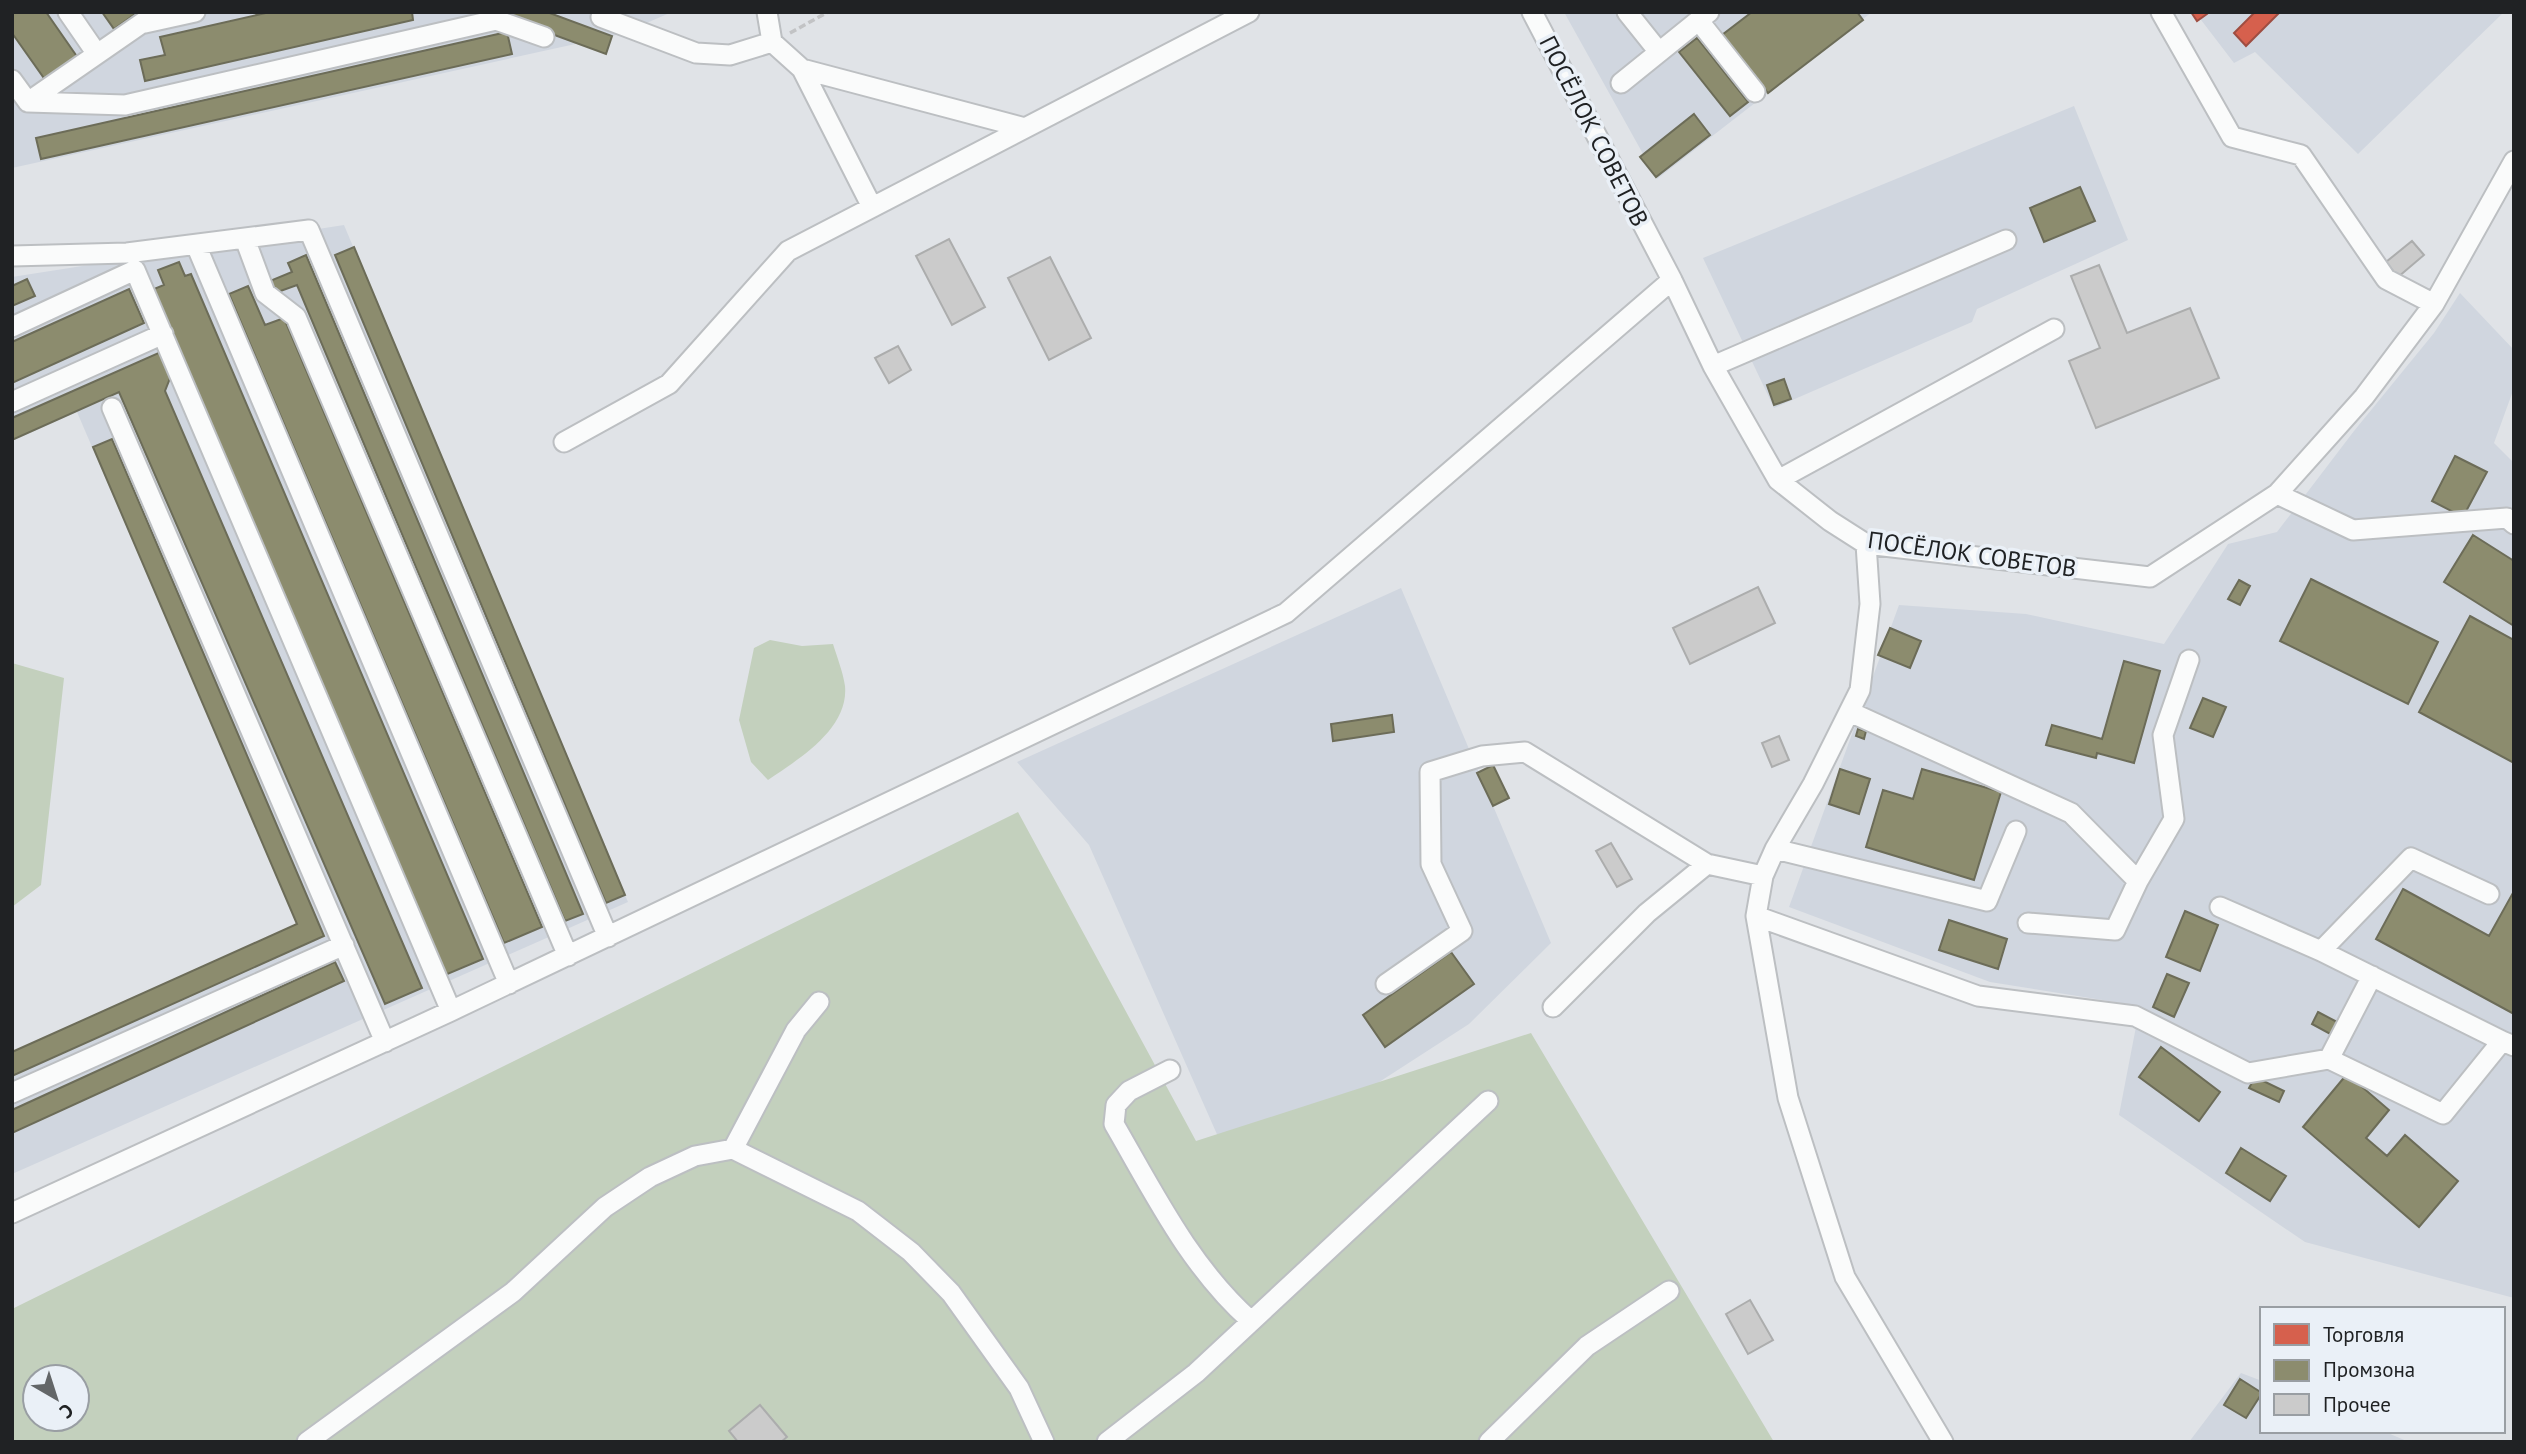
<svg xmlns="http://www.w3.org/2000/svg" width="2526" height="1454" viewBox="0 0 2526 1454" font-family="'PT Sans',sans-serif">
<rect width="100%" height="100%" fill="#e0e3e7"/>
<path fill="#d0d6df" d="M12,12H672L621,34L12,168Z
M1564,12H1872L1657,179Z
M2195,12H2504L2358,154L2255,52L2234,63Z
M2074,106L2128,240L1977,309L1972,322L1774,408L1703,258Z
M344,225L628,902L12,1174V1052L297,924L77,412L12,441V277Z
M2460,293L2514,350V388L2494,443L2514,463V1298L2305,1242L2119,1115L2140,1006L1990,982L1789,907L1899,605L2026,614L2164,644L2228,544L2277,532L2354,431L2434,333Z
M1401,588L1551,943L1469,1024L1235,1175L1089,845L1017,762Z
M2241,1373L2262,1381V1431H2383L2409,1442H2189Z"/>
<path fill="#c3d0bd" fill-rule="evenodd" d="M770,640L802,646L833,644C837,657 843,672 845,686C849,729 799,759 768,780L751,762L739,720L754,648Z
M12,663L64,678L41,885L12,907Z
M1018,812L1196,1141L1531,1033L1774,1442H12V1309ZM35,1377H77V1419H35Z"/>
<path fill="#d6604d" stroke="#9f4d41" stroke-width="2" d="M2191,12H2206L2207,14L2197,21Z
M2255,12H2280L2246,46L2234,33Z"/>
<path fill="#8c8c6e" stroke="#6c6c58" stroke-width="2" d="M12,12H46L78,58L46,81L12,33Z
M102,12H138L114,29Z
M270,12H412L413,20L145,81L140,60L165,55L160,37Z
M492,12H547L612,36L606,54Z
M1752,12H1857L1863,20L1768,93L1722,35Z
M507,32L512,54L41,159L36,138Z
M1697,38L1748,102L1730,116L1679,52Z
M1694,114L1710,135L1656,177L1640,157Z
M2080,187L2095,221L2044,242L2030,208Z
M354,247L625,895L606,903L335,255Z
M306,255L583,914L565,921L297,285L275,293L270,281L292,272L288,263Z
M179,262L185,276L191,274L483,959L445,975L154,289L164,285L158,270Z
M27,279L35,296L12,306V286Z
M248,286L265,325L284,318L542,927L504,943L229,294Z
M129,289L144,323L12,383V342Z
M163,351L172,373L165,391L422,988L385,1004L119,392L12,440V418Z
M1784,379L1791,399L1774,405L1767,385Z
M112,439L324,936L12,1076V1052L297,924L93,447Z
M2455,456L2487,472L2463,517L2432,501Z
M2473,535L2514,561V626L2444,582Z
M2311,579L2438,642L2408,704L2280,641Z
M2239,580L2250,586L2240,605L2228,599Z
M2470,616L2514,640V763L2419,712Z
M1890,628L1921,641L1910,668L1878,655Z
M2124,661L2160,671L2134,763L2097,753L2096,758L2046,745L2052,725L2102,739Z
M2203,698L2226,707L2213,737L2190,728Z
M1392,715L1394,732L1333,741L1331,724Z
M1858,729L1866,731L1864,739L1856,736Z
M1493,765L1509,798L1493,806L1477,773Z
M1840,769L1870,779L1859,814L1829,804Z
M1922,769L2001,792L1974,880L1866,847L1883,790L1913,799Z
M2403,889L2489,936L2514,891V1014L2376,939Z
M2185,911L2218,925L2200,971L2166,957Z
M1949,920L2007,939L1998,969L1939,950Z
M1451,952L1474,984L1385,1047L1363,1015Z
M335,962L344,981L12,1133V1110Z
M2167,974L2189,983L2174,1017L2153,1007Z
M2318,1012L2339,1023L2332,1035L2312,1024Z
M2161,1047L2220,1092L2199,1121L2139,1077Z
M2347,1074L2389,1110L2366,1138L2387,1156L2405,1135L2458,1181L2419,1227L2303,1127Z
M2255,1077L2284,1091L2279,1102L2249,1088Z
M2241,1148L2286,1176L2270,1201L2226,1173Z
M2240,1379L2262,1393L2246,1418L2224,1405Z"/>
<path fill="#cbcbcb" stroke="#acadad" stroke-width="2" d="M949,239L985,307L952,325L916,256Z
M2412,241L2424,255L2398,277L2386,262Z
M1050,257L1091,338L1049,360L1008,278Z
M2099,265L2127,333L2190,308L2219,378L2096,428L2069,361L2100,348L2071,276Z
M898,346L911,370L889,383L875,358Z
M1758,587L1775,623L1690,664L1673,628Z
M1779,736L1789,760L1772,767L1762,743Z
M1611,843L1632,879L1617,887L1596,851Z
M1750,1300L1773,1340L1748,1354L1726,1314Z
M760,1405L787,1437L781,1442H738L729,1431Z"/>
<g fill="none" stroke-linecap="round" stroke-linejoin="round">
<defs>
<path id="minor" d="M68,12L97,54
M1532,12L1672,280L1713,366L1778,480L1830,521L1866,544L2150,577L2277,494L2364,397L2434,304L2514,161
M1627,12L1659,52
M2161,12L2232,137L2301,155L2386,279L2434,304
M601,17L696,53L730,55L772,42L767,12
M1699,21L1755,92
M145,23L195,12
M772,42L802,69L872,207
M802,69L1025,128
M12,80L28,102
M1621,83L1709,12
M28,102L125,105L496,20L544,37
M28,102L158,12
M245,239L265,293L296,317L568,956
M196,245L509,984
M12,256L127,253L309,230L608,937
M12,327L135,270L451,1011
M1713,366L2006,240
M12,402L163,334
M112,408L385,1042
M564,442L669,384L788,251L1249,12
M1778,480L2054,329
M2277,494L2353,530L2507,518L2514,524
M1866,544L1870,604L1860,690L1813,784L1775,849L1763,876L1756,916L1788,1098L1845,1277L1943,1442
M1850,712L2071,813L2138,881L2115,930L2028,923
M1775,849L1987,901L2016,831
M2138,881L2174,819L2163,735L2189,660
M2220,907L2321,951L2502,1041
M1756,916L1978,996L2135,1016L2248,1073L2329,1059L2443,1114L2502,1041L2514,1046
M2321,951L2411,858L2489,894
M1386,984L1462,931L1431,864L1430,772L1482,756L1525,752L1707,864L1763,876
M1553,1007L1647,913L1707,864
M2329,1059L2372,976
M1170,1070L1129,1091L1116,1105L1114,1124C1154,1193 1190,1267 1251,1321
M12,1093L344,945
M733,1149L858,1211L911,1252L951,1293L1019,1388L1044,1442
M12,1213L451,1011L1286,613L1672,280
M307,1442L513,1292L605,1207L650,1177L695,1156L733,1149L796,1030L819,1002
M1107,1442L1196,1373L1488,1101
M1489,1442L1587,1346L1669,1291"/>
</defs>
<use href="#minor" stroke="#bcbfc2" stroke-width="23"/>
<path stroke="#c2c3c5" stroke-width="3.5" stroke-dasharray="7 3.5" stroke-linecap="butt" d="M790,33L828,12"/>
<use href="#minor" stroke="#fafbfb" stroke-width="19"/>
</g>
<g text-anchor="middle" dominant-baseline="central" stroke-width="7" stroke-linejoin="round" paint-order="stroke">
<g font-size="24" fill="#202224" stroke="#eaf0f7">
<text transform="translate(1594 131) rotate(63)">ПОСЁЛОК СОВЕТОВ</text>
<text transform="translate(1972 554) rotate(8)">ПОСЁЛОК СОВЕТОВ</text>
</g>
</g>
<rect width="2526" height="1454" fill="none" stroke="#202224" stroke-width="28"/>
<rect x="2260" y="1307" width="245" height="126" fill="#eaf0f7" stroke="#999ea3" stroke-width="2"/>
<rect x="2274" y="1324" width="35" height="21" fill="#d6604d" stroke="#999ea3" stroke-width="2"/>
<text x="2323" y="1342" font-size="21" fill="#202224">Торговля</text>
<rect x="2274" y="1360" width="35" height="21" fill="#8c8c6e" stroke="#999ea3" stroke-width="2"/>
<text x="2323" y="1377" font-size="21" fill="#202224">Промзона</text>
<rect x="2274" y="1394" width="35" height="21" fill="#cbcbcb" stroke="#999ea3" stroke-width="2"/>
<text x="2323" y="1412" font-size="21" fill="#202224">Прочее</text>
<g transform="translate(56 1398) rotate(141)"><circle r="33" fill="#eaf0f7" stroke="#999ea3" stroke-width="2"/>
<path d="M0-5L12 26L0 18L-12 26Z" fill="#636668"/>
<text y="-10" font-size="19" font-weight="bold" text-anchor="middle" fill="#202224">С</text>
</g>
</svg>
